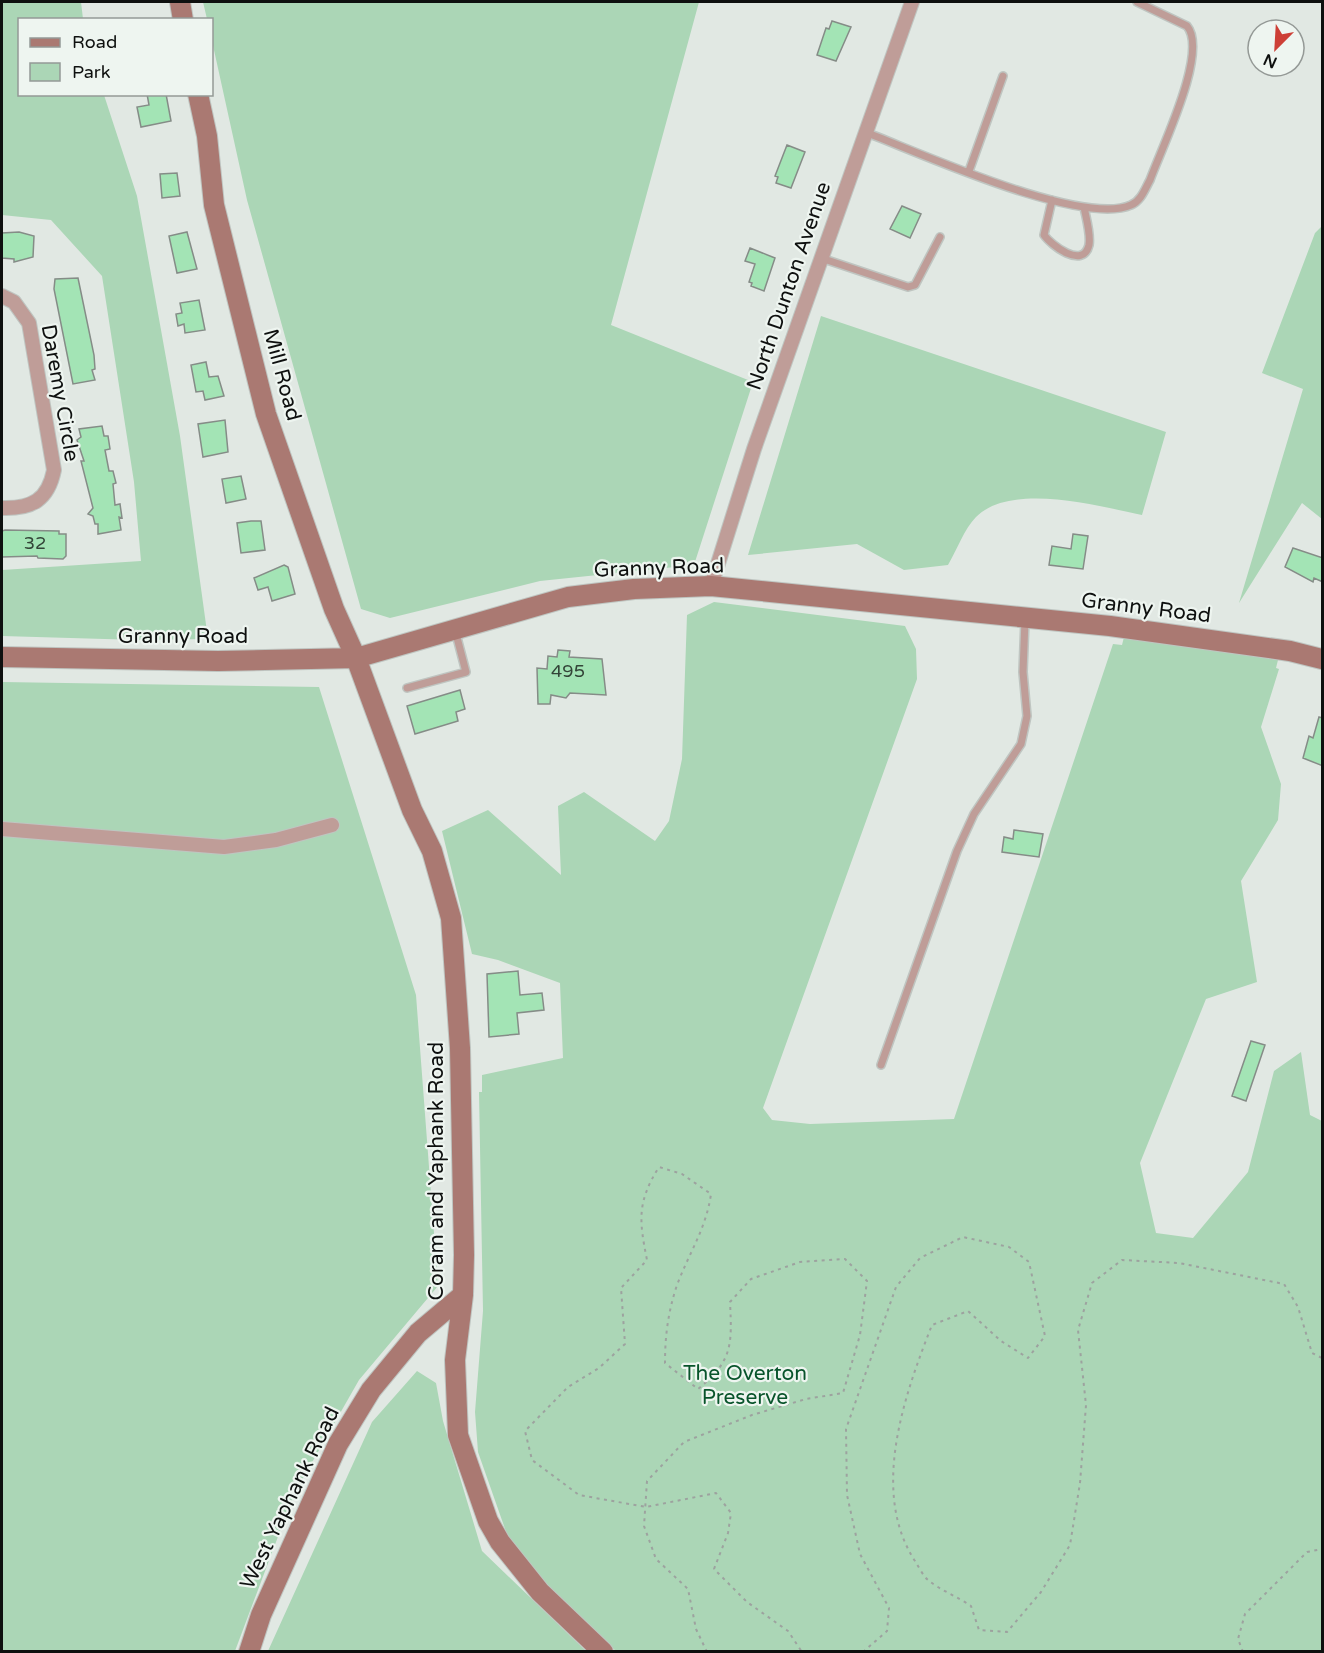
<svg xmlns="http://www.w3.org/2000/svg" width="1324" height="1653" viewBox="0 0 1324 1653" font-family="'Varela Round',sans-serif">
<rect width="100%" height="100%" fill="#e1e8e3"/>
<path fill="#abd6b6" d="M2,2H81L83,19L20,20V94L104,95L137,196L180,436L208,639L139,640L2,636V570L141,561L134,482L102,276L51,220L2,215Z
M203,2H699L611,325L753,382L694,565L540,581L390,618L361,609L247,200L212,41V20L207,19Z
M1322,226V519L1302,503L1239,603L1303,389L1262,373L1315,233Z
M821,316L1166,432L1142,515C1099,506 1011,482 976,517C964,529 957,550 948,565L904,570L857,544L748,555Z
M714,602L905,626L916,649L917,679L763,1108L772,1120L810,1124L954,1119L1113,644L1122,645L1124,637L1278,660L1276,668L1279,669L1261,727L1281,784L1278,820L1241,881L1257,982L1206,999L1140,1163L1156,1233L1193,1238L1248,1172L1274,1071L1301,1052L1310,1115L1322,1121V1651H616L570,1612L510,1543L478,1452L475,1412L483,1311L479,1092H482V1075L563,1058L560,983L498,960L472,954L442,831L488,810L561,875L558,806L584,792L655,841L669,821L682,759L687,615Z
M2,682L319,687L416,995L438,1286L359,1380L294,1494L235,1651L2,1652Z
M417,1371L436,1383L443,1421L482,1551L586,1651H268L372,1422Z"/>
<path fill="#a3e4b5" stroke="#858c87" stroke-width="1.5" d="M832,21L851,27L836,61L817,55L826,28L829,29Z
M147,94H166L171,121L141,127L137,107L149,105Z
M787,145L805,152L791,188L776,183L778,177L775,176Z
M177,173L180,196L162,198L160,174Z
M902,206L921,214L910,238L890,229Z
M19,232L34,236L33,257L14,262V259L2,258V233Z
M187,232L197,269L177,273L169,236Z
M750,248L775,258L764,291L751,286L752,283L749,282L755,264L745,261Z
M78,278L94,355L95,369L92,370L95,380L73,384L54,289L55,279Z
M199,300L205,330L185,333L184,324L178,326L176,314L182,313L180,303Z
M206,362L209,377L218,376L224,396L205,400L203,391L196,392L191,365Z
M225,420L228,452L203,457L198,424Z
M102,426L104,436H108L110,449L105,450L109,471H113L116,483L113,484L115,505L120,504L122,518L119,517L121,530L98,534V524H95L93,516L88,514L93,508L81,461H84L77,440L81,437L79,429Z
M241,476L246,499L226,503L222,479Z
M251,521H261L265,550L241,553L237,523Z
M5,530L59,531V534H66V556L63,559L38,558L37,556L2,557V531Z
M1073,534L1088,536L1083,569L1049,565L1052,546L1071,549Z
M1293,548L1323,558V582L1314,578L1313,582L1285,567Z
M284,565L288,567L295,594L272,601L268,587L258,590L254,578Z
M558,650L570,651L569,657L602,659L606,695L570,693L566,698L551,695L550,704H538L537,668L547,669L548,656L557,657Z
M460,690L465,709L456,712L458,721L415,734L407,706Z
M1319,717L1323,718V766L1303,758L1309,736L1313,738Z
M1014,830L1043,834L1039,857L1002,852L1004,837L1013,839Z
M518,971L520,995L542,993L544,1010L517,1013L519,1034L489,1037L487,974Z
M1251,1041L1265,1045L1246,1101L1232,1096Z"/>
<g fill="none" stroke-linecap="round" stroke-linejoin="round">
<defs>
<path id="lane" d="M865,132C918,152 1082,227 1131,205C1141,201 1145,189 1150,180C1161,149 1209,52 1187,26L1137,2
M969,171L1003,76
M1052,200L1044,235C1051,245 1083,270 1089,245C1091,234 1086,218 1084,207
M821,258L908,287L915,285L940,237
M407,688L466,672L455,630
M881,1065L957,851L974,814L1021,744L1027,716L1023,672L1025,620"/>
<path id="street" d="M2,296L14,302L29,323L54,470C48,500 32,509 2,508
M711,586L754,449L912,2
M2,829L224,847L276,840L332,825"/>
<path id="secondary" d="M180,2L183,20
M198,94L207,136L214,205L266,414L334,609L356,658L412,810L432,851L451,918L460,1048L464,1255L463,1295L455,1360L458,1435L488,1521L500,1542L540,1592L603,1652
M2,657L218,661L356,658L568,597L634,589L711,586L1110,626L1290,651L1322,659
M249,1652L261,1615L338,1444L371,1390L418,1333L463,1295"/>
</defs>
<use href="#lane" stroke="#bfc5c1" stroke-width="10"/>
<use href="#street" stroke="#bfc5c1" stroke-width="16"/>
<use href="#secondary" stroke="#bfc5c1" stroke-width="22"/>
<path stroke="#9da29f" stroke-width="2" stroke-dasharray="3 4.5" stroke-linecap="butt" d="M707,1652L696,1629L688,1589L656,1559L644,1526L647,1481L684,1442L752,1415L806,1399L843,1393L860,1335L867,1281L845,1259L800,1262L751,1279L730,1302C732,1344 733,1361 698,1389L665,1363C665,1336 668,1312 677,1285C689,1253 706,1229 711,1194L682,1174L659,1167C637,1202 639,1220 647,1260L621,1288L625,1344L599,1368L568,1387L525,1431L532,1460L579,1495L646,1507L716,1493L731,1513L728,1533L714,1569L747,1602L788,1631L802,1652
M863,1652L887,1631L889,1608L860,1554L847,1495L846,1429L896,1287L920,1258L963,1237L1009,1247L1029,1262L1045,1336L1028,1358L1001,1341L968,1311L932,1325C904,1396 870,1492 915,1561C919,1567 923,1576 928,1580C940,1590 958,1597 971,1606L979,1630L1007,1632L1041,1592L1070,1545L1080,1483L1086,1405L1078,1330L1092,1283L1122,1260L1179,1263L1284,1284L1298,1307L1312,1353L1322,1358
M1243,1652L1238,1639L1245,1614L1307,1552L1322,1549"/>
<use href="#lane" stroke="#bf9d98" stroke-width="7"/>
<use href="#street" stroke="#bf9d98" stroke-width="14"/>
<use href="#secondary" stroke="#aa7972" stroke-width="20"/>
</g>
<g text-anchor="middle" dominant-baseline="central" stroke-width="4.5" stroke-linejoin="round" paint-order="stroke">
<g font-size="18" fill="#334538">
<text x="35" y="543">32</text>
<text x="568" y="671">495</text>
</g>
<g font-size="21" fill="#0e100f" stroke="#eef5f0">
<text transform="translate(789 286) rotate(-71)">North Dunton Avenue</text>
<text transform="translate(282 375) rotate(75)">Mill Road</text>
<text transform="translate(60 393) rotate(80)">Daremy Circle</text>
<text transform="translate(659 568) rotate(-2)">Granny Road</text>
<text transform="translate(1146 608) rotate(7)">Granny Road</text>
<text x="183" y="636">Granny Road</text>
<text transform="translate(436 1171) rotate(-90)">Coram and Yaphank Road</text>
<text transform="translate(290 1498) rotate(-64)">West Yaphank Road</text>
</g>
<g font-size="21" fill="#08542b" stroke="#eef5f0">
<text x="745" y="1373">The Overton<tspan x="745" dy="24">Preserve</tspan></text>
</g>
</g>
<rect width="1324" height="1653" fill="none" stroke="#0e100f" stroke-width="6"/>
<rect x="18" y="18" width="195" height="78" fill="#eef5f0" stroke="#949996" stroke-width="1.5"/>
<rect x="30" y="38" width="30" height="9" fill="#aa7972" stroke="#949996" stroke-width="1.5"/>
<text x="72" y="48" font-size="18" fill="#0e100f">Road</text>
<rect x="30" y="63" width="30" height="18" fill="#abd6b6" stroke="#949996" stroke-width="1.5"/>
<text x="72" y="78" font-size="18" fill="#0e100f">Park</text>
<g transform="translate(1276 48) rotate(204)"><circle r="28" fill="#eef5f0" stroke="#949996" stroke-width="1.5"/>
<path d="M0-4.5L10 22L0 15L-10 22Z" fill="#cd3f36"/>
<text y="-9" font-size="16" font-weight="bold" text-anchor="middle" fill="#0e100f">N</text>
</g>
</svg>
